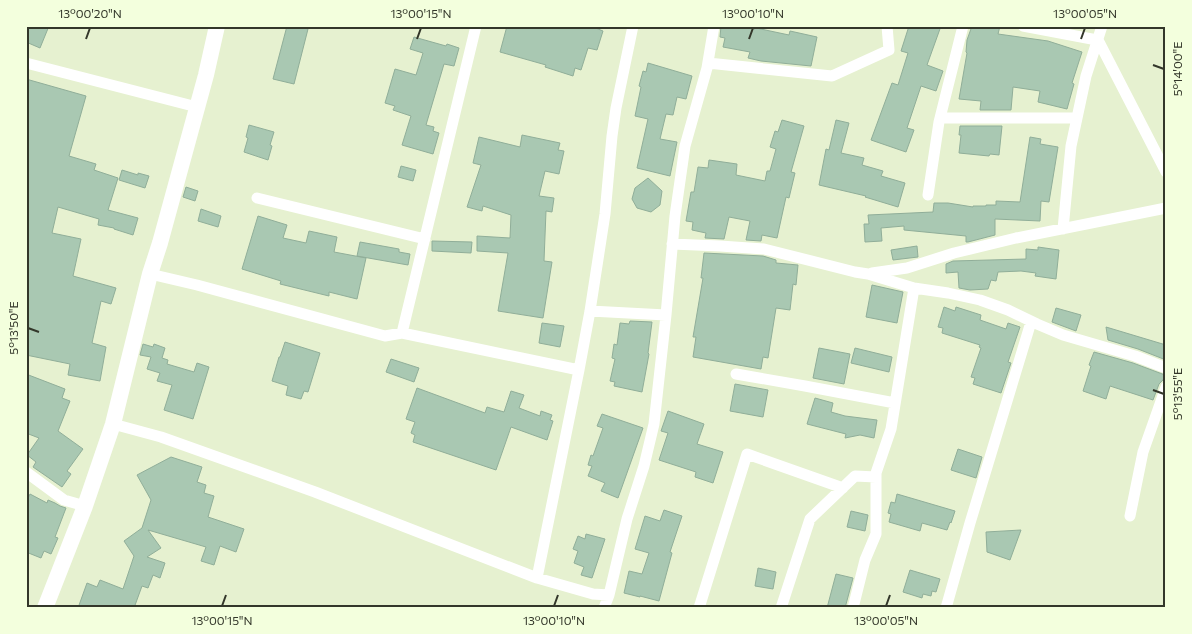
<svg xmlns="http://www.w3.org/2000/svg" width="1192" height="634" viewBox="0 0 1192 634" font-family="Commissioner,sans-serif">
<rect width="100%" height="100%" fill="#e6f1d0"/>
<path fill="#a9c8b2" stroke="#90ae99" d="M29,26H49L40,48L26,42V33Z
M287,26H297L308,29L294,84L273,79Z
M507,26H591L603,31L597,50L588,48L581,70L575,68L573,76L545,67L546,65L500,52Z
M721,26H742L755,29L756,28L789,35L790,31L817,37L811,66L761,61L748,58L750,52L723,47L725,38L720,37Z
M909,26H941L927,65L943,71L936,91L921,86L907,128L914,130L906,152L871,140L892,83L898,85L908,53L901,51Z
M972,26H1000L998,34L1048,41L1082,52L1072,83L1074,84L1067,109L1038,102L1040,91L1013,87L1011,110H980L981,101L959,99L967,53L966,52L967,40Z
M414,37L446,46L447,44L459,48L454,66L444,64L426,125L434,127L433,131L439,133L433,154L402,145L411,116L393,110L395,106L385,103L395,69L416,75L423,53L410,49Z
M648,63L692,76L686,99L677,97L673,115L666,114L660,139L677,142L670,176L637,168L648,119L635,116L641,87L639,86L643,71L646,72Z
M26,79L86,96L69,156L96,164L94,170L118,178L108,210L138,218L133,235L114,229V228L98,225L99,219L58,207L52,233L81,239L73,276L116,288L111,304L101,301L92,343L106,347L100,381L68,375L70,364L26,355Z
M782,120L804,126L791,172L795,173L789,198L786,197L777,238L762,235L761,241L746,240L750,221L729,217L724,239L705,238L706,233L692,230L693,222L686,221L691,192H694L698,167L708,168L709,160L737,164L736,175L765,181L767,171H770L776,149L770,147L775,131L778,132Z
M836,120L849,123L841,153L864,158L862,165L883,171L881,176L905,183L898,207L865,197L866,196L819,185L826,149L829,150Z
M249,125L274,132L270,145L272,146L268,160L244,152L248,138L246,137Z
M960,126H1002L999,155L990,154L989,156L959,153L961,135H959Z
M522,135L560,143L558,150L564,151L559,174L545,171L539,196L554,198L552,212L546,211L544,261L552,262L543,318L498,311L508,253L477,251V236L510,238L511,215L483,206L482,211L467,207L481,165L473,163L479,137L520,147Z
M1030,137L1041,139L1040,144L1058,147L1049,202L1041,201L1040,221L995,219V235L968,242H966V236L904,230V226L881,228L882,241L865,242L864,224H869L868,215L933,212L934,203H948L973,207V206H986V205H996V201L1020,202Z
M401,166L416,170L413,181L398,177Z
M122,170L138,175V173L149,176L145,188L119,180Z
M648,178L662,191L660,205L651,212L637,208L632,199L635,188Z
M186,187L198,191L195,201L183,197Z
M201,209L221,216L218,227L198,221Z
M258,216L287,225L283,238L306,243L309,231L337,237L334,252L366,258L357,299L329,292V296L280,284L281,281L242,269Z
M432,241L472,242L471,253L432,251Z
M360,242L399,249V252L410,254L408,265L357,256Z
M917,246L918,257L893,260L891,250Z
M1038,247L1059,250L1056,279L1035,276L1036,273L1021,271L998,272L996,281L991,280L988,289L970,290L959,288L958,272L946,273V264L953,261L1026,259V249L1038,250Z
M704,253L763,256L776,260V263L798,265L796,285L793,284L790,310L776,308L768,358L763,357L761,369L693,357L696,337H693L703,278H701Z
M872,285L903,292L897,323L866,317Z
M944,307L955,311L956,307L981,315L980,320L1006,329L1008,323L1020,327L1008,362L1011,363L1001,393L973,384L975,378L971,377L981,348L979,347L980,345L942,333L943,328L938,327Z
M1056,308L1081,315L1076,331L1052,322Z
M630,321L652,322L648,353L649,354L642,392L614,386L615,382L610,381L615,359L612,358L614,344L617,345L620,323L629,324Z
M542,323L564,326L560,347L539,343Z
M1106,327L1166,345V360L1138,349L1108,340Z
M285,342L320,353L308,392L304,391L301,399L286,395L288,386L272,381L279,357H280Z
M143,344L153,347L154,344L165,348L162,358L168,360L167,364L194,372L197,363L209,367L193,419L164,410L172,385L157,381L160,373L147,369L151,357L140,355Z
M819,348L850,354L844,384L813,378Z
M855,348L892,357L889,372L851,363Z
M1094,352L1133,363L1165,375L1163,380L1159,384L1153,400L1110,386L1106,399L1083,391L1091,366L1089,365Z
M391,359L419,368L414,382L386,372Z
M26,374L65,389L62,398L70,401L58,431L83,449L67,471L71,474L62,487L33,467L36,462L27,455L39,438L26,433Z
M735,384L768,390L763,417L730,411Z
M417,388L485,413L487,407L504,412L511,391L524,395L519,408L540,416L541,411L552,415L550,420L553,421L547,440L511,427L496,470L413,442L415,435L411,433L415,422L406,419Z
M815,398L833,403L831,412L845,416L877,420L874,438L860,435L845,438L846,434L807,424Z
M668,411L704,424L697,444L723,452L713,483L695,477L696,472L659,460L668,433L661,431Z
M602,414L643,428L618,498L601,491L605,483L588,476L592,466L588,465L591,455L593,456L603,428L597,426Z
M958,449L982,457L976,478L951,470Z
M171,457L202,467L197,482L206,485L204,493L214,496L208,517L244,529L236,552L220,546L214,565L201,561L206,547L148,530L161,548L147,557L165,563L160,578L153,575L148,588L142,586L134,608H78L87,583L97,587L100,580L123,589L134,556L124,541L142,528L151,500L137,475Z
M30,494L47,503L48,500L55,503L60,506L66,508L55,537L58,538L51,554L44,551L41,558L26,552V502Z
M897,494L955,511L951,523L950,522L947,530L922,523L920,531L889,522L891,514L888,513L891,502L895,503Z
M664,510L682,516L670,552L672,553L659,601L640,596V597L624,593L629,571L642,574L649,553L635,549L645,516L660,521Z
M851,511L868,515L865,531L847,527Z
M1021,530L1010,560L987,552L986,532Z
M586,534L605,539L592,578L581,575L584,567L574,563L578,551L573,549L578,536L585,539Z
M758,568L776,572L773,589L755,586Z
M910,570L940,579L936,592L932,591L931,596L923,594L922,598L903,592Z
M836,574L853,578L845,608H827Z"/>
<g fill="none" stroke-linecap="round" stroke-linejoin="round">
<path stroke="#fff" stroke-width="11" d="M1023,26L1097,40
M1097,38L1166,172
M26,63L197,107
M708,63L832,76L889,50L887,26
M940,118H1077
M928,195L939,122L963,26
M257,198L425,239
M1063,229L1071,146L1086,76L1102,26
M672,244L720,246L764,249L855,272L868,274L914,288L948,293L980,300L1008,310L1037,324L1063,335L1135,356L1166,368
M872,273L907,268L954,253L1016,238L1166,208
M150,274L197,285L385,336L402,333L579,370
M590,311L666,315
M402,333L476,26
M736,374L805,386L895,403
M113,424L161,437L315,492L537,578L593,594L609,595
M26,472L64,500L85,506
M1130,516L1143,452L1166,387
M537,578L579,370L590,311L605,214L612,136L616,108L633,26
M604,608L609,595L627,519L644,466L654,424L666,315L675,216L685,146L707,68L714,26
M699,608L747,454L843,488
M781,608L810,519L855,476L876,477
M853,608L865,560L876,534V473L891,429L914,288
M946,608L970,523L1031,322"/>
<path stroke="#fff" stroke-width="16" d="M45,608L85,506L113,424L150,274L160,243L206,75L217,26"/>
</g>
<path fill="none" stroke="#33372a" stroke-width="2" d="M86,39L90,28M417,39L421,28M749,39L753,28M1081,39L1085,28M1153,65L1164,69M28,328L39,332M1153,390L1164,394M222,606L226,595M554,606L558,595M886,606L890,595"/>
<rect width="1192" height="634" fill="none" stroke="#f3ffdd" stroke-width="55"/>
<rect x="28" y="28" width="1136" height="578" fill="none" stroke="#33372a" stroke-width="2"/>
<g font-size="12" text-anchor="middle" fill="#33372a">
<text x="90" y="18">13°00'20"N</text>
<text x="421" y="18">13°00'15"N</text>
<text x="753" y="18">13°00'10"N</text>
<text x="1085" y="18">13°00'05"N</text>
<text transform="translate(1178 69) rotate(-90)" y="4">5°14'00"E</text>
<text transform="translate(14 328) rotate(-90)" y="4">5°13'50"E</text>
<text transform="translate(1178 394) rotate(-90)" y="4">5°13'55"E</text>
<text x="222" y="625">13°00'15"N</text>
<text x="554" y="625">13°00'10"N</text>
<text x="886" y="625">13°00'05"N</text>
</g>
</svg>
